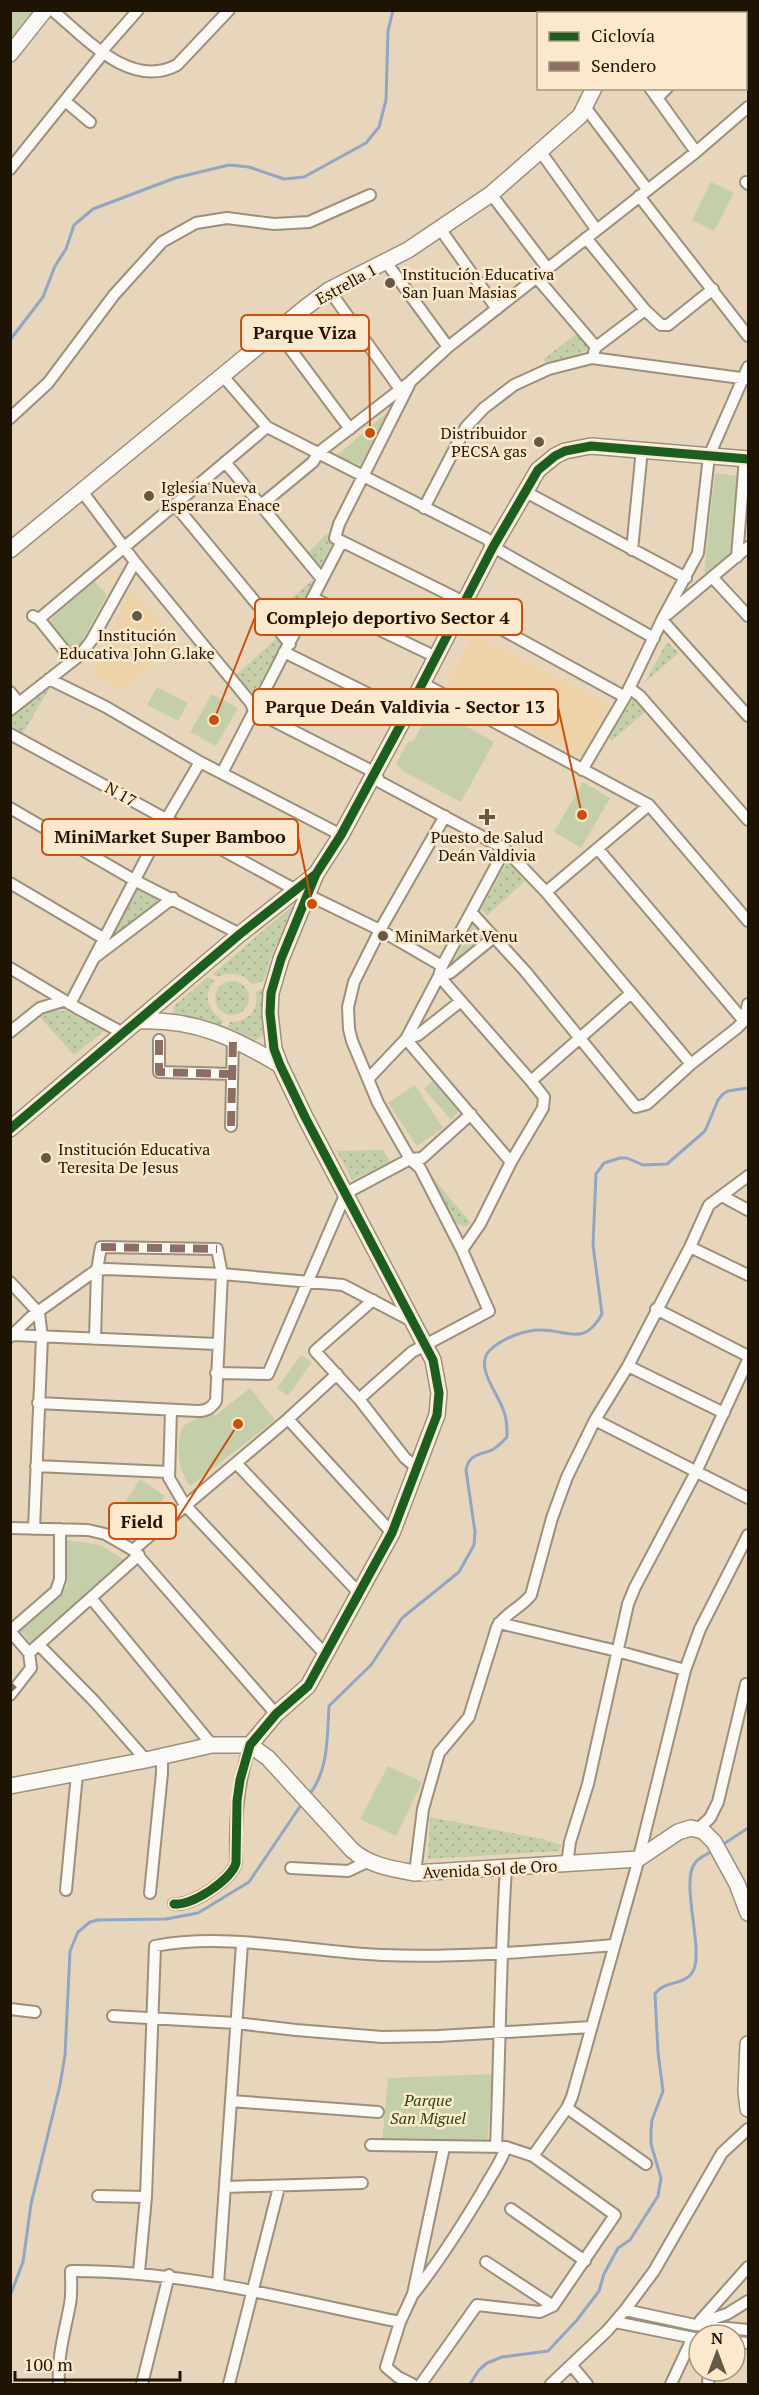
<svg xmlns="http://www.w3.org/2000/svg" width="759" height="2395" viewBox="0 0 759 2395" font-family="'PT Serif',serif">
<defs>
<pattern id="grass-dots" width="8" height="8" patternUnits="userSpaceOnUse" patternTransform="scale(1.5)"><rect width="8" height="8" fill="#c4cfa9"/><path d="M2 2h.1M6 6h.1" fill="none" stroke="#a8b190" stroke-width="1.8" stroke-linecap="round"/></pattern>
</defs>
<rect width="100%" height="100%" fill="#e7d6bc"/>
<path fill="#eed2a8" d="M131,590L179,642L123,690L92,675Z
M473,634L609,704L582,757L445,687Z"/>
<path fill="url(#grass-dots)" d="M578,333L589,348L580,354L546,362L543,359Z
M326,534L333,541L320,568L308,553Z
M313,580L316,583L289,633L272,614Z
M276,639L282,643L254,694L236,675Z
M667,642L679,653L645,682Z
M46,688L49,689L23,733L11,727V718Z
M633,699L646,711L612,741L609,737Z
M508,861L525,881L487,916L481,909Z
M138,889L161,900L114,938L112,936Z
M292,906L294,907L271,957L264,980L253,985C244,973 230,971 217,977L213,974Z
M208,977L214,981C201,996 210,1012 223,1021L222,1025L202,1019L173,1015L174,1006Z
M215 998a17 17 0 1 1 34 0a17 17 0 1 1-34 0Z
M264,988L263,1036L255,1040L228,1027L230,1022C249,1022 259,1010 256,992Z
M52,1011H66L104,1031L74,1055L39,1016Z
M383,1150L390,1162L352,1180L337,1151Z
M428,1172L471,1223L465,1227L457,1224Z
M430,1817L542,1839L561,1845L559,1851L428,1859Z"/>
<path fill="#c4cfa9" d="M11,11H41L11,45Z
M711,182L734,193L714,231L692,220Z
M389,411L360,465L336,456Z
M715,473L738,476L732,555L708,574L704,572Z
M94,581L107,595L77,650H72L50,623L51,619Z
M157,687L188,703L178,721L147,705Z
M212,694L238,708L216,746L190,732Z
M432,707L494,742L461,802L403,771L396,764L408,742L414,740Z
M583,782L610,798L581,848L554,832Z
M473,924L485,936L453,963Z
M433,1081L459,1111L451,1120L424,1089Z
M415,1085L443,1128L417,1146L388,1103Z
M301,1355L312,1362L288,1396L277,1388Z
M250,1388L275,1420L190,1486C178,1470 175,1445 183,1426L206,1414L216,1415Z
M140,1479L165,1496L136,1539L123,1535L113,1521Z
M65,1540L101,1545L124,1560L31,1643L20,1630L61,1595L67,1586Z
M388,1766L422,1782L396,1836L360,1819Z
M493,2074L487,2142L382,2143L388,2078Z"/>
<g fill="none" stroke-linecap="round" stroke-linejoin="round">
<path stroke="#91a6c4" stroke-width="3" d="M10,340L43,297L55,266L66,249L74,225L93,209L175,178L229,165L249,167L284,179L304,177L366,143L379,127L386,100L388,31L393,10
M309,1795C329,1770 327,1737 329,1706L371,1665L402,1618L459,1572L474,1545L475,1532L466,1470C469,1454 479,1455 492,1450C498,1447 502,1442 507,1437C507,1427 507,1418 503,1409C497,1392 474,1366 490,1350C503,1338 524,1330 541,1330C568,1330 584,1347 602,1314L593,1245L596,1174L604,1163L620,1158H627L643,1165L667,1164L705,1131L718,1100L723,1094L728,1091L748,1088
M722,1845L748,1828
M10,2296L23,2262L31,2204L60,2085L65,2055L70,1951L78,1932L90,1922L98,1920L166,1919L198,1913L249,1882L303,1802
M470,2384L479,2370L487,2363L502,2357L548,2351L577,2320L599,2291L604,2274L618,2248L630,2240L658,2196L661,2178L651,2144V2130L652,2120L663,2091L658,2052L655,1994C664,1979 690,1987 695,1966C701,1941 681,1880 695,1863C699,1857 708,1854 714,1850"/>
<defs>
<path id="street" d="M52,10C85,37 130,90 177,65L229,10
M700,10L706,14
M746,34L748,35
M650,88L696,152
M657,98L667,88
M65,101L90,122
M585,107L647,189
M540,151L596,229
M10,169L100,57L102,51L138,10
M746,182L748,184
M491,194L548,269
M639,196L748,336
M441,230L497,309
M586,238L645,310L661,325H668L713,289
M386,262L448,347
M537,278L596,347
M329,290L400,389
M277,331L350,429
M594,352L596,347L645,310
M222,375L267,427L487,539L493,547L654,638
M409,385L339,524L335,538L458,599L461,607L625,697
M10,418L48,383L114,295L162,242L196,223L227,218L274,224L309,222L370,195
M225,462L322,579
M81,490L135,562L251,703L254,711L374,772L380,782L505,849L546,892L691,1064
M524,491L686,578
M175,505L290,644
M261,505L313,462L318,453L410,382L448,347L696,152L748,107
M424,508L466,427L484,408L514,385L549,369L592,358L748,379
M632,550L642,449
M737,557L745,458
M713,578L748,616
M313,598L436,657
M668,614L748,547
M33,616L39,619L72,660
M39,619L267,427
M662,620L748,716
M284,652L407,713
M49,679L106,707L200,762L341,835
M422,683L649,805L748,921
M629,688L640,696L748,820
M10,692L19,703
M10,710L80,655L91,641L135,562
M10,734L294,889
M582,770L625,697L663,618L698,553L709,456L748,367
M222,773L341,543
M10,808L134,880L240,934
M598,849L744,1021
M10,883L103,938
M546,892L649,805
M308,895L380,930L442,966
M472,913L525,971L636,1107L647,1104L691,1064L737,1028L744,1021L748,1004
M94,958L173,898
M10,968L77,1008L123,1033
M461,1001L418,1035L406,1039L511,1162
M70,1004L166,820L200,762
M10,1032L40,1008L63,1001
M159,1040V1072L232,1074
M369,1078L406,1039L439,976L442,966L505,849
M531,1081L630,994
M231,1126L233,1039
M722,1196L748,1210
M690,1247L748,1275
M462,1250L480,1224L511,1162L543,1108L544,1097L531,1081L439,976L450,973L494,937
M10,1282L39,1313L42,1337L34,1529
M373,1300L315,1351L359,1399L405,1458L417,1468
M656,1309L748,1356
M13,1335L217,1344
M10,1337L32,1316L88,1276L97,1270L107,1269L222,1274L343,1285L412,1321
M628,1366L724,1413
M216,1373L268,1374L346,1193L410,1159L422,1158L471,1114
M359,1399L412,1352L489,1311L462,1250L420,1168L410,1159L378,1103L352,1041L349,1029L348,1007L354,982L380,930L445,816
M38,1403L198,1411C207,1411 211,1408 216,1401L222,1274L217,1249L101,1247L97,1270L95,1339
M171,1410L169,1478L185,1505L325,1654
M288,1419L392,1533
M595,1420L748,1498
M236,1463L359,1593
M36,1466L168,1472
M10,1528L88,1530L105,1534L133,1550L276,1714
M133,1550L288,1419L337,1374
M91,1598L212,1745
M499,1623L617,1651L685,1670
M10,1631L56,1591L60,1579V1529
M10,1631L29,1653L31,1668L10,1695
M39,1645L95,1702L146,1760
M29,1653L139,1555
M698,1829L710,1818L718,1802L746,1684
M567,1864L570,1842L588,1784L628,1604L635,1587L696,1472L748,1360
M291,1868L348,1871L369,1861
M415,1873L423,1809L439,1753L469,1717L497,1627C506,1612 521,1608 531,1595L552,1518L567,1477L595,1420L628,1366L690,1247L709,1205L748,1176
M66,1890L77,1774
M150,1893L162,1773V1757
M174,1904C192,1906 231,1880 236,1863C235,1822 237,1785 250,1745
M10,2009L35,2012
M113,2016L236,2023L296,2030L382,2037L439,2036L591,2027
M231,2101L378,2112
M567,2108L646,2164
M371,2145L506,2147L533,2156L615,2215L553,2306L540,2312L477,2305L421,2384
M496,2146C500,2054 500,1961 506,1868
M533,2156L567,2108L572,2097L636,1869L685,1670L700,1629L748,1535
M225,2187L362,2183
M98,2196L146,2197
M511,2209L585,2261
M486,2262L553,2306
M139,2272L146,2197L155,1946C228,1932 309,1952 382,1955C460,1958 537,1951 614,1945
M218,2285L242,1944
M414,2293C439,2262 461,2227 482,2192C490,2177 501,2163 506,2147
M625,2310L695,2325L748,2330
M700,2321L748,2267
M615,2322L699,2339
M700,2323L727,2314L748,2301
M735,2342L748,2343
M572,2366L587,2384
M59,2384C57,2357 65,2331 70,2304C72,2294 71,2282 71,2271C184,2270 290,2300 400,2322
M142,2384L169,2275
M229,2384L279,2187
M412,2384L398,2377L386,2367L400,2322L413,2294L444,2147
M551,2384L607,2331L625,2310L654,2271L722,2153L748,2129
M671,2384L692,2339
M708,2384L709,2371"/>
<path id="secondary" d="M632,14L634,10
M10,54L45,10
M10,550L306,307L329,290L408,250L491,194L580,116L594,88
M139,1021C195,1019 233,1037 280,1065
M10,1129L240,934L316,874L341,835L407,713L493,547L538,470L555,456L565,451L591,446L748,459
M250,1745L276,1714L308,1686L392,1533L437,1415L439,1393L433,1360L305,1117L280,1065L274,1049L270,1013L271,993L281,959L316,874
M10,1786L146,1760L212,1745H250L268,1758L352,1850C370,1866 393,1869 415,1873L638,1859L678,1832L691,1828L703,1831L714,1842L737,1884L748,1913
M748,2044L746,2091L748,2109"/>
</defs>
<use href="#street" stroke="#9c8f7b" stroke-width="14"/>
<use href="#secondary" stroke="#9c8f7b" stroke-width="18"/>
<use href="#street" stroke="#fbf9f5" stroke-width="10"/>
<use href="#secondary" stroke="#fbf9f5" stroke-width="15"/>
<path stroke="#8d6e63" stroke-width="8" stroke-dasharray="15 8" stroke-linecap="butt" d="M159,1040V1072L232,1074
M231,1126L233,1039
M101,1247L217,1249
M10,1686L14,1690"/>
<defs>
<path id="cycleway" d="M10,1129L240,934L316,874L341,835L407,713L493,547L538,470L555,456L565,451L591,446L748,459
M174,1904C192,1906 231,1880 236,1863L237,1801L240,1780L250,1745L276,1714L308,1686L392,1533L437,1415L439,1393L433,1360L305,1117L280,1065L274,1049L270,1013L271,993L281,959L316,874"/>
</defs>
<use href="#cycleway" stroke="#fce9cd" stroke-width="13"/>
<use href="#cycleway" stroke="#1b5e20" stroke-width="9"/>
</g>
<g fill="#655844" stroke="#fce9cd" stroke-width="2">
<circle cx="390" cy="283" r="6"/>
<circle cx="539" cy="442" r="6"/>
<circle cx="149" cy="496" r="6"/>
<circle cx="137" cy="616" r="6"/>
<path d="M484 808h6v6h6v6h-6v6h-6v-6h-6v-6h6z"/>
<circle cx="383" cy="936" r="6"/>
<circle cx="46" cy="1158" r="6"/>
</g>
<g text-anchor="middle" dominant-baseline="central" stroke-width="5" stroke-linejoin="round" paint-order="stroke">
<g font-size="16" fill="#1f1403" stroke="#fce9cd" text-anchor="start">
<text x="402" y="274">Institución Educativa<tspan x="402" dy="18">San Juan Masias</tspan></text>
<text x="527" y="433" text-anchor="end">Distribuidor<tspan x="527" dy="18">PECSA gas</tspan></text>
<text x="161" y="487">Iglesia Nueva<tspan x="161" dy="18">Esperanza Enace</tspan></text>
<text x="137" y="635" text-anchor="middle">Institución<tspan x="137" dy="18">Educativa John G.lake</tspan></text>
<text x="487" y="837" text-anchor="middle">Puesto de Salud<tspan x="487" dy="18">Deán Valdivia</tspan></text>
<text x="395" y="936">MiniMarket Venu</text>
<text x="58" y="1149">Institución Educativa<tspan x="58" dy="18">Teresita De Jesus</tspan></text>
</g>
<g font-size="16" fill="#1f1403" stroke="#fce9cd">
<text transform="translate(346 284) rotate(-29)">Estrella 1</text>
<text transform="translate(121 794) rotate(30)">N 17</text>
<text transform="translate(490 1869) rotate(-3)">Avenida Sol de Oro</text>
</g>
<g font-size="16" font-style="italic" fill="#22490e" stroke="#fce9cd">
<text x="428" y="2100">Parque<tspan x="428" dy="18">San Miguel</tspan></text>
</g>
</g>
<path fill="none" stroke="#ca4f0b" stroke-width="2" d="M370 433L369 333M214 720L255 617M582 815L558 707M312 904L298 837M238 1424L176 1521"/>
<g fill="#ca4f0b" stroke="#fce9cd" stroke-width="2">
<circle cx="370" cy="433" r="6"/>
<circle cx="214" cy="720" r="6"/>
<circle cx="582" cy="815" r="6"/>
<circle cx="312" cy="904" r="6"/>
<circle cx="238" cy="1424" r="6"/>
</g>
<g fill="#fce9cd" stroke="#ca4f0b" stroke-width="2">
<rect x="241" y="315" width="128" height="36" rx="6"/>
<rect x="255" y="599" width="267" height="36" rx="6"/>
<rect x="253" y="689" width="305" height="36" rx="6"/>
<rect x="42" y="819" width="256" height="36" rx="6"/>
<rect x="109" y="1503" width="67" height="36" rx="6"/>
</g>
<g font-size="18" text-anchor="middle" font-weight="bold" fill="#1f1403">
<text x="305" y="339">Parque Viza</text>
<text x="388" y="624">Complejo deportivo Sector 4</text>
<text x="405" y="713">Parque Deán Valdivia - Sector 13</text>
<text x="170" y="843">MiniMarket Super Bamboo</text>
<text x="142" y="1528">Field</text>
</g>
<rect width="759" height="2395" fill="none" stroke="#1f1403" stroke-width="24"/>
<rect x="537" y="12" width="210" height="78" fill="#fce9cd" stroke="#a4947c" stroke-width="1.5"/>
<rect x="549" y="32" width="30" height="9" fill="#1b5e20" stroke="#a4947c" stroke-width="1.5"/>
<text x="591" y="42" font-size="18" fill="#1f1403">Ciclovía</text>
<rect x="549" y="62" width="30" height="9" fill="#8d6e63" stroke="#a4947c" stroke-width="1.5"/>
<text x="591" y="72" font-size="18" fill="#1f1403">Sendero</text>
<g transform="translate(717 2353)"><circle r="28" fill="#fce9cd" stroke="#a4947c" stroke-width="1.5"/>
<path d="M0-4.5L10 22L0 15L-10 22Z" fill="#655844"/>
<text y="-9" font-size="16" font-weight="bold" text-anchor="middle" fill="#1f1403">N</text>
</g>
<path d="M15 2371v9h165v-9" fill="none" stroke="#1f1403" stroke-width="3"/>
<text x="24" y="2371" font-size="18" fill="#1f1403" stroke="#fce9cd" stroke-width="4.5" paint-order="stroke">100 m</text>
</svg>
